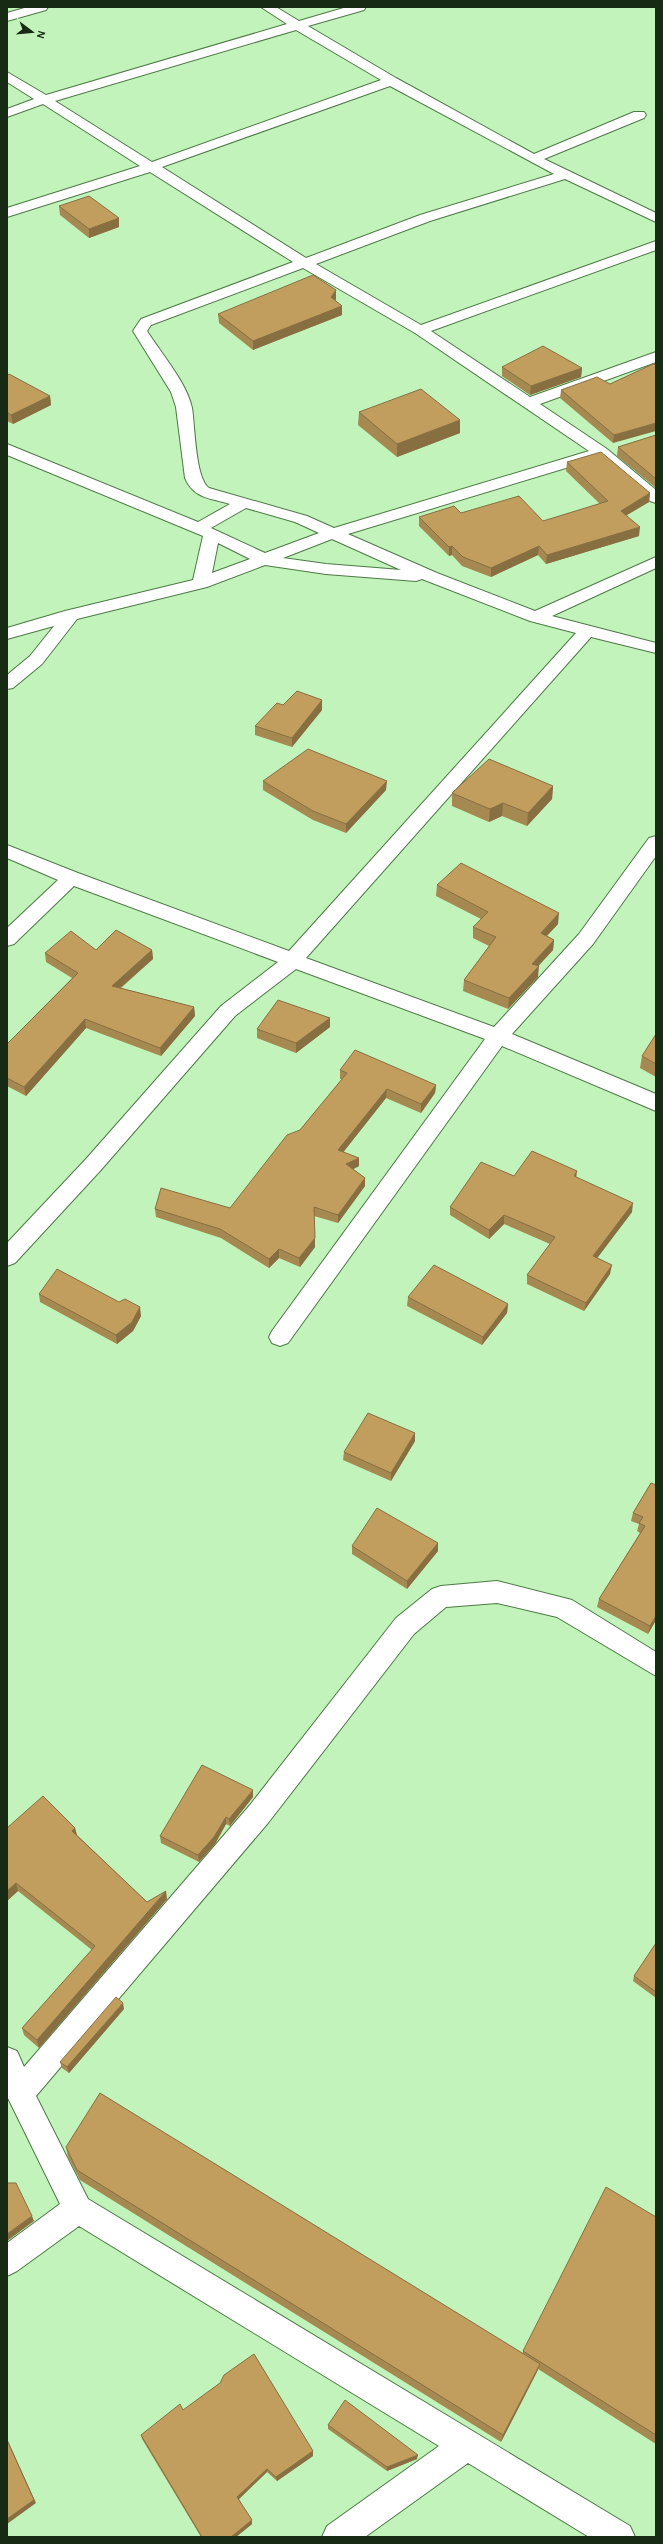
<svg xmlns="http://www.w3.org/2000/svg" width="663" height="2544" viewBox="0 0 663 2544" font-family="'Alegreya Sans',sans-serif">
<rect width="100%" height="100%" fill="#c2f3ba"/>
<g fill="none" stroke-linecap="round" stroke-linejoin="round">
<defs>
<path id="minor" d="M28,7H48L46,10L7,21V13Z
M261,7H276L299,21L347,7H366L364,10L308,26L396,78L534,154L634,112H644L646,115L644,118L544,159L656,213V222L565,179L430,221L316,264L421,325L656,241V250L431,331L530,397L656,352V362L540,404L607,449L656,490V503L650,501L599,458L348,534L437,573L535,611L656,557V568L552,616L656,643V653L591,637L306,958L494,1027L579,934L649,838L656,836V856L593,944L512,1034L656,1094V1111L502,1046L288,1343L280,1346L272,1343L269,1337L272,1331L485,1039L296,969L235,1016L100,1171L15,1263L7,1266V1243L86,1159L221,1006L278,962L74,886L14,944L7,946V928L58,880L7,858V845L78,873L289,951L576,633L530,621L422,579L416,581L326,574L265,565L207,587L77,619L42,664L13,688L7,689V675L30,656L54,626L7,639V628L65,611L193,580L203,536L7,455V444L198,522L230,504C211,498 194,499 185,478L176,407L171,392L133,331L141,319L293,262L150,172L7,217V208L140,166L43,104L7,117V109L34,99L7,82V72L46,95L287,24ZM296,30L381,80L152,162L55,101ZM390,86L554,174L420,215L306,258L162,167ZM303,268L415,333L589,451L334,528L307,516L209,488C195,478 195,426 192,408C187,383 161,353 147,331L151,325ZM246,508L295,522L319,533L265,553L211,528ZM332,539L401,570L326,564L283,558ZM218,543L250,559L212,573Z
M497,1581L572,1600L656,1652V1676L557,1617L497,1603L446,1607L414,1634L268,1823L36,2096L88,2199L630,2526L635,2537H589L468,2463L365,2537H322L327,2526L439,2446L79,2226L17,2271L7,2276V2243L60,2204L7,2096V2047L17,2051L24,2067L250,1805L396,1618L432,1589L441,1586Z"/>
</defs>
<use href="#minor" stroke="#4d7946" stroke-width="2"/>
<use href="#minor" fill="#fff" fill-rule="evenodd"/>
</g>
<path fill="#a68851" d="M59,206L119,218V227L89,238L60,215Z
M336,299L335,300L342,306V315L253,350L219,323L218,314Z
M653,364L613,443L560,398L561,390L610,384Z
M502,367L582,368L581,377L530,395L502,376Z
M7,376L50,396L51,405L13,424L7,421Z
M359,412L460,433L397,457L358,425Z
M656,435V488L617,456L618,447Z
M567,462L650,493L649,502L627,515L639,536L546,564L538,555L491,577L462,566L452,555L449,556L419,526V517L461,513L543,521L600,504L566,471Z
M322,700V710L292,747L255,735V726L283,705Z
M263,781L386,790L346,833L313,820L263,790Z
M553,786L552,799L527,826L502,816L489,822L452,806V793Z
M437,885L558,924L547,936L554,940L553,950L538,966V977L508,1009L463,991L464,980L489,946L473,938V927L481,919L436,896Z
M96,950H152L153,959L121,988L194,1007L195,1016L161,1056L86,1028L26,1096L7,1086V1044L72,978L46,962L45,953Z
M330,1027L296,1053L257,1038V1029Z
M656,1034V1077L640,1068L642,1056Z
M340,1070L436,1085L435,1093L421,1113L386,1098L343,1152L359,1166L353,1169L365,1178V1186L338,1223L314,1216L315,1247L300,1267L279,1258L269,1268L221,1238L156,1217L155,1209L230,1208L300,1130L342,1079H340Z
M514,1176L577,1177L632,1212L597,1258L610,1274L584,1311L527,1284V1275L550,1244L504,1224L489,1239L450,1215V1207Z
M39,1294L141,1316L133,1331L117,1344L40,1302Z
M408,1297L508,1304L507,1313L482,1345L407,1306Z
M415,1441L391,1481L343,1460L344,1452Z
M651,1483L656,1620L648,1634L597,1607L599,1599L640,1533L637,1531L639,1524L631,1521L633,1513Z
M438,1543V1551L407,1589L352,1554V1546Z
M253,1797L230,1826L226,1824L215,1844L199,1862L161,1843L160,1836Z
M7,1828H75L77,1835L147,1902L167,1899L39,2048L24,2035L22,2028L92,1950L18,1891L7,1901Z
M656,1943V1998L633,1981L634,1976Z
M124,2009L69,2073L62,2068L60,2062Z
M66,2147L523,2353V2351L656,2217V2444L538,2369L501,2442L80,2180L68,2157Z
M183,2410L313,2456L277,2481L267,2472L239,2499L252,2524L236,2537H201L142,2439L141,2435Z
M328,2425L417,2459L387,2471L328,2429Z"/>
<path fill="#876f42" d="M119,218V227L89,238V229Z
M336,290V299L331,306V297Z
M342,306V315L253,350V341Z
M582,368L581,377L530,395L531,386Z
M50,396L51,405L13,424L11,415Z
M460,420V433L397,457V444Z
M656,423V431L613,443L614,435Z
M650,493L649,502L620,519L621,511Z
M640,527L639,536L546,564L547,555Z
M452,546V555L449,556V547Z
M539,546L538,555L491,577V568Z
M322,700V710L292,747V738Z
M387,781L386,790L346,833V824Z
M553,786L552,799L527,826L528,813Z
M503,803L502,816L489,822L490,809Z
M559,913L558,924L539,944L541,933Z
M554,940L553,950L531,974L532,964Z
M152,950L153,959L113,994L112,986Z
M539,966L538,977L508,1009L509,998Z
M194,1007L195,1016L161,1056L160,1048Z
M330,1018V1027L296,1053V1043Z
M85,1019L86,1028L26,1096L24,1087Z
M436,1085L435,1093L421,1113V1104Z
M387,1089L386,1098L338,1159V1150Z
M359,1158V1166L346,1173V1164Z
M577,1171L576,1179L574,1176Z
M365,1178V1186L338,1223V1215Z
M633,1203L632,1212L592,1265L593,1256Z
M504,1215V1224L489,1239V1230Z
M315,1238V1247L300,1267L299,1258Z
M279,1249V1258L269,1268V1259Z
M612,1265L610,1274L584,1311L586,1303Z
M508,1304L507,1313L482,1345L483,1337Z
M140,1307L141,1316L133,1331L117,1344L116,1335Z
M415,1433V1441L391,1481V1473Z
M438,1543V1551L407,1589V1581Z
M656,1616V1620L648,1634L650,1626Z
M253,1790V1797L230,1826L229,1819Z
M226,1817V1824L215,1844L199,1862L198,1855Z
M75,1828L77,1836L72,1831Z
M16,1883L18,1891L7,1901V1891Z
M166,1891L167,1899L39,2048L37,2040Z
M123,2003L124,2009L69,2073L67,2067Z
M32,2216L34,2221L7,2241V2234Z
M540,2364L537,2372L501,2442L503,2435Z
M7,2439L36,2503L7,2524Z
M313,2451V2456L277,2481L276,2477Z
M418,2455L417,2459L387,2471V2467Z
M267,2469V2472L238,2500L237,2497Z
M252,2520V2524L236,2537H231Z"/>
<path fill="#c19e5e" stroke="#876f42" d="M89,196L119,218L89,229L59,206Z
M313,275L336,290L331,297L342,306L253,341L218,314Z
M543,346L582,368L531,386L502,367Z
M653,364L656,365V423L614,435L561,390L597,377L610,384Z
M9,374L50,396L11,415L7,412V376Z
M421,389L460,420L397,444L359,412Z
M656,435V479L618,447Z
M601,452L650,493L621,511L640,527L547,555L539,546L491,568L463,557L452,546L449,547L419,517L454,506L461,513L519,496L543,521L608,501L567,462Z
M297,691L322,700L292,738L255,726L277,703L283,705Z
M308,749L387,781L346,824L313,811L263,781Z
M489,759L553,786L528,813L503,803L490,809L452,793Z
M461,863L559,913L541,933L554,940L532,964L539,966L509,998L464,980L496,937L473,927L488,912L437,885Z
M116,930L152,950L112,986L194,1007L160,1048L85,1019L24,1087L7,1078V1044L78,973L45,953L71,931L96,950Z
M278,1000L330,1018L296,1043L257,1029Z
M656,1034V1064L642,1056Z
M355,1050L436,1085L421,1104L387,1089L338,1150L359,1158L346,1164L365,1178L338,1215L314,1207L315,1238L299,1258L279,1249L269,1259L220,1229L155,1209L161,1188L230,1208L287,1135L300,1130L347,1073L340,1070Z
M532,1151L577,1171L574,1176L633,1203L593,1256L612,1265L586,1303L527,1275L555,1237L504,1215L489,1230L450,1207L481,1162L514,1176Z
M434,1265L508,1304L483,1337L408,1297Z
M57,1269L119,1302L125,1299L140,1307L132,1322L116,1335L39,1294Z
M368,1413L415,1433L391,1473L344,1452Z
M651,1483L656,1485V1616L650,1626L599,1599L645,1526L639,1523L643,1517L633,1513Z
M377,1508L438,1543L407,1581L352,1546Z
M202,1765L253,1790L229,1819L226,1817L214,1837L198,1855L160,1836Z
M43,1796L75,1828L72,1831L147,1902L166,1891L37,2040L22,2028L95,1946L16,1883L7,1891V1828Z
M656,1943V1992L634,1976Z
M116,1997L123,2003L67,2067L60,2062Z
M100,2093L540,2364L503,2435L77,2170L66,2147Z
M7,2183H16L32,2216L7,2234Z
M606,2187L656,2217V2435L523,2351Z
M254,2354L313,2451L276,2477L267,2469L237,2497L252,2520L231,2537H202L141,2435L180,2404L183,2410L220,2383L224,2375Z
M345,2400L418,2455L387,2467L328,2425Z
M7,2440L34,2500L7,2519Z"/>
<rect width="663" height="2544" fill="none" stroke="#172a14" stroke-width="16"/>
<g transform="translate(32 32) rotate(106)" stroke="#c2f3ba" stroke-width="3" paint-order="stroke">
<path d="M0-3L7 15L0 10L-7 15Z" fill="#172a14"/>
<text y="-6" font-size="11" font-weight="bold" text-anchor="middle" fill="#172a14">N</text>
</g>
</svg>
